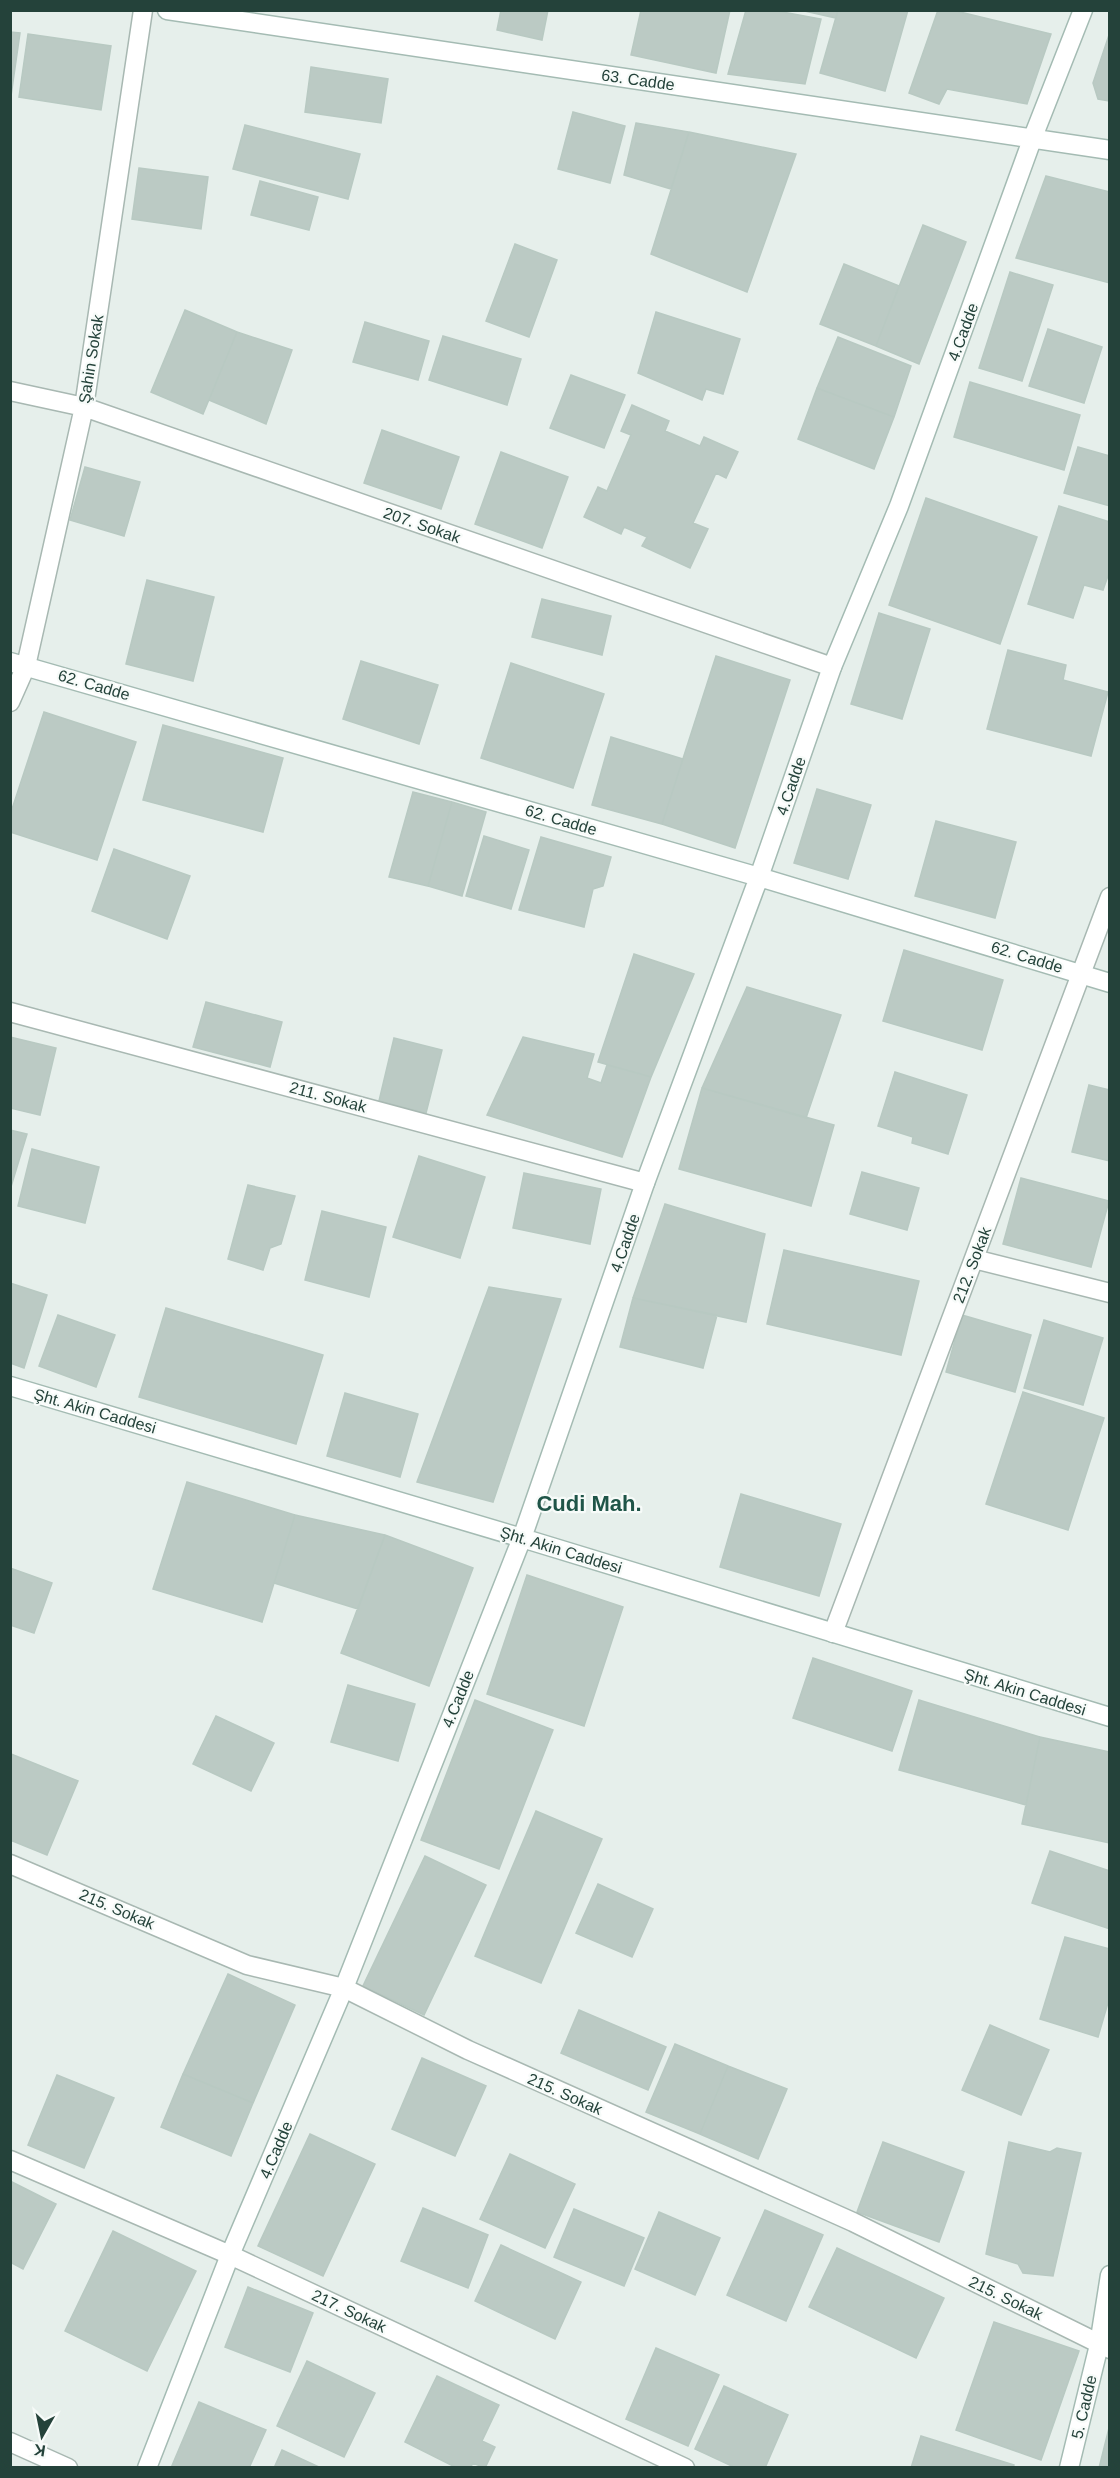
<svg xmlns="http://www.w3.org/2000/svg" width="1120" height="2478" viewBox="0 0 1120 2478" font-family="Arial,sans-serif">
<rect width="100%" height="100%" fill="#e6efeb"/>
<path fill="#bbcac4" stroke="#b8c9c2" stroke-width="1.5" d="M501,10H548L542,40L497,30Z
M641,10H730L716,73L631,55Z
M746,10H772L821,19L805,84L728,74Z
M800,10H838L836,18Z
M838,10H908L885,91L820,73Z
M938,10H952L1051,34L1027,104L947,89L939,104L909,93Z
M10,32L20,33L10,103Z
M1110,32V101L1098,99L1093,83Z
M28,34L111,46L101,110L19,97Z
M311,67L388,79L381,123L305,112Z
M573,112L625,126L610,183L558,169Z
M636,123L689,132L671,189L624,175Z
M245,125L360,154L348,199L233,169Z
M689,132L796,154L747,292L651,254Z
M139,168L208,177L201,229L132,219Z
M1046,176L1110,192V283L1016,258Z
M260,181L318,197L309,230L251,215Z
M923,225L966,242L919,364L876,346Z
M515,244L557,260L529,337L486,321Z
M844,264L899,286L876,346L820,324Z
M1010,272L1053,285L1022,381L979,368Z
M185,310L237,332L203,414L151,392Z
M656,312L740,339L723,394L706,389L702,400L638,373Z
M365,322L429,341L418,380L353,362Z
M1048,329L1102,347L1084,403L1029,386Z
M237,332L292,350L266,424L209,400Z
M443,336L521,359L507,405L429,380Z
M838,337L911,366L894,417L817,388Z
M571,375L625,395L604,448L550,428Z
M970,382L1080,415L1064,470L954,437Z
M817,388L894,417L874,469L798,439Z
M632,405L669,421L665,431L700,446L704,437L738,452L726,478L716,473L693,523L708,529L690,568L642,546L647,537L624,527L621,534L584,517L598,487L607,491L631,435L621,431Z
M382,430L459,457L441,509L364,483Z
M1078,447L1110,456V506L1064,493Z
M501,452L568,477L542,548L475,524Z
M85,467L140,482L124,536L70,520Z
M926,498L1037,537L1000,644L889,605Z
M1059,506L1110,522V570L1103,590L1084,585L1073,618L1028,604Z
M147,580L214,597L193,681L126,664Z
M542,599L611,616L602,655L532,637Z
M879,613L930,629L902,719L851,704Z
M1008,650L1066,665L1063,680L1108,692L1091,756L987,729Z
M716,656L790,680L735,848L662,824Z
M361,661L438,685L419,744L343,719Z
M511,663L604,694L573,788L481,758Z
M44,712L136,742L97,860L10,832V815Z
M163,725L283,758L263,832L143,800Z
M611,737L683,759L662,824L592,805Z
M817,789L871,805L848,879L794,863Z
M413,792L452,802L428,886L389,877Z
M452,802L486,812L462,896L428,886Z
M936,821L1016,842L995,918L915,896Z
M484,836L529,850L511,909L466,896Z
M541,837L611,857L603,886L593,889L584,927L519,910Z
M114,849L190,876L167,939L92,911Z
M904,950L1003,980L982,1050L883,1021Z
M634,954L694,974L651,1077L598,1062Z
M747,987L841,1015L806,1118L702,1088Z
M206,1002L282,1022L270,1067L193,1047Z
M10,1037L56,1048L40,1115L10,1108Z
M523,1037L594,1054L587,1078L601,1083L607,1065L651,1077L622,1157L487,1115Z
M394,1038L442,1050L426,1113L379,1101Z
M895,1072L967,1095L948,1154L912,1143L913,1137L878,1126Z
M1089,1085L1110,1090V1161L1072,1152Z
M702,1088L834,1125L811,1206L679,1169Z
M10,1130L27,1134L10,1190Z
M32,1149L99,1167L85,1223L18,1206Z
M419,1156L485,1177L460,1258L393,1237Z
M862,1172L919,1188L907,1230L850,1214Z
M524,1173L601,1189L590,1244L513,1228Z
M1021,1178L1109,1201L1091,1267L1003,1244Z
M248,1185L295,1196L281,1244L270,1248L263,1270L228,1259Z
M665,1204L765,1234L746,1322L633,1298Z
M322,1211L386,1227L369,1297L305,1280Z
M784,1250L919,1281L901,1355L767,1324Z
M10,1283L47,1295L24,1368L10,1363Z
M489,1287L561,1299L493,1502L417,1482Z
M633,1298L717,1315L703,1368L620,1347Z
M166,1308L323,1355L296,1444L139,1397Z
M58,1315L115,1335L96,1387L39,1366Z
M962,1315L1031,1335L1015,1392L946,1372Z
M1044,1320L1103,1338L1083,1405L1024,1388Z
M1023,1392L1104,1418L1068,1530L986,1504Z
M345,1393L418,1414L400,1477L327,1456Z
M187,1482L295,1515L262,1622L153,1589Z
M741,1494L841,1524L819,1596L720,1567Z
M295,1515L385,1535L358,1609L274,1583Z
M385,1535L473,1568L429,1686L341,1653Z
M10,1568L52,1583L34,1633L10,1625Z
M527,1575L623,1607L584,1726L487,1694Z
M813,1658L912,1691L892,1751L793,1718Z
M348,1685L415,1704L398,1761L331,1742Z
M475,1700L553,1730L499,1869L421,1840Z
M919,1700L1040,1737L1026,1805L899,1770Z
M216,1716L274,1743L251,1791L193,1764Z
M1040,1737L1110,1752V1843L1022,1824Z
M11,1754L78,1781L47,1855L10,1840Z
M536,1811L602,1839L541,1983L475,1956Z
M1050,1851L1110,1871V1929L1032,1903Z
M425,1856L486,1885L424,2015L363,1986Z
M598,1884L653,1909L632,1957L576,1933Z
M1065,1937L1110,1949V1996L1098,2037L1040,2019Z
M228,1974L295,2005L253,2103L183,2074Z
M579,2010L666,2047L648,2090L561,2053Z
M990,2025L1049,2050L1021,2115L962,2090Z
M675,2044L728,2066L700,2134L646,2112Z
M422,2058L486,2086L455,2156L392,2129Z
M728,2066L787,2089L758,2159L700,2134Z
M183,2074L253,2103L231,2156L161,2127Z
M57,2075L114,2098L84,2168L28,2145Z
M310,2134L375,2164L323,2276L258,2246Z
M883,2142L964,2172L939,2242L857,2212Z
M1009,2142L1050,2152L1057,2148L1081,2153L1053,2276L1023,2273L1018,2264L986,2254Z
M510,2154L575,2184L545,2248L480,2219Z
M10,2181L56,2204L23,2269L10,2262Z
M423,2208L488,2235L468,2288L401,2261Z
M574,2209L644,2238L624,2286L554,2257Z
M765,2210L823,2235L786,2321L727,2295Z
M659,2212L720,2238L695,2295L635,2269Z
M113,2231L196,2271L147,2371L65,2331Z
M501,2245L581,2282L555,2339L475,2301Z
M837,2248L944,2298L916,2358L809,2307Z
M248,2287L313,2313L290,2372L225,2347Z
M994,2322L1079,2351L1041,2460L956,2430Z
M656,2348L719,2375L688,2446L626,2419Z
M307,2361L375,2393L344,2457L277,2426Z
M437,2376L499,2405L482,2441L495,2447L485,2468L473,2463L470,2468H457L405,2442Z
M724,2386L788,2415L765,2468H736L695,2449Z
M199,2402L266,2430L249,2468H171Z
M1110,2424V2468H1099Z
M921,2436L1014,2465L1013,2468H911Z
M282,2450L321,2468H274Z"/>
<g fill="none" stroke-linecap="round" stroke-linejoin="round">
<defs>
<path id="street" d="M10,391L84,407L832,667
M10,702L26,666L84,407L143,10
M10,1012L645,1183
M974,1259L1110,1293
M833,1633L1110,897
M10,1864L247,1965L344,1988L468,2050L853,2222L1110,2349
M10,2160L230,2255L685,2468
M10,2442L68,2468"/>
<path id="secondary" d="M167,10L1110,150
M10,662L759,877L1110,983
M10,1386L522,1538L1110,1717
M147,2468L230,2255L344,1988L522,1538L645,1183L759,877L832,667L899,506L1033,137L1083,10
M1069,2468L1099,2345L1110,2275"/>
</defs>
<use href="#street" stroke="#a8b8b2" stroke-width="21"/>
<use href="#secondary" stroke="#a4bbb3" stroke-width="21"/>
<use href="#street" stroke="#fff" stroke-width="18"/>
<use href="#secondary" stroke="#fff" stroke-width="18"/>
</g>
<g text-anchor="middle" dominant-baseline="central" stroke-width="4.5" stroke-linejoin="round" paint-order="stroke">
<g font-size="16" fill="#24423a" stroke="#f7fbf9">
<text transform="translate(638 80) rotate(8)">63. Cadde</text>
<text transform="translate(963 332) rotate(-70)">4.Cadde</text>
<text transform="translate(91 359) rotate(-81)">Şahin Sokak</text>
<text transform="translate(422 525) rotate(19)">207. Sokak</text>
<text transform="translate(94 685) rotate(16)">62. Cadde</text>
<text transform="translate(791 786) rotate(-71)">4.Cadde</text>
<text transform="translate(561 820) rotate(16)">62. Cadde</text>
<text transform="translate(1027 957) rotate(17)">62. Cadde</text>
<text transform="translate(328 1097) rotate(15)">211. Sokak</text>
<text transform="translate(625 1243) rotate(-71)">4.Cadde</text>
<text transform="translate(972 1265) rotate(-69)">212. Sokak</text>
<text transform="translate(95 1411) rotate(16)">Şht. Akin Caddesi</text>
<text transform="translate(561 1550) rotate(17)">Şht. Akin Caddesi</text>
<text transform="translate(1025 1692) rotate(17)">Şht. Akin Caddesi</text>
<text transform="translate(458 1699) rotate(-68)">4.Cadde</text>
<text transform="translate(117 1909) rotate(23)">215. Sokak</text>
<text transform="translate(565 2094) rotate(24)">215. Sokak</text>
<text transform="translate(276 2150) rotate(-67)">4.Cadde</text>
<text transform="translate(1006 2298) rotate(26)">215. Sokak</text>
<text transform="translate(349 2311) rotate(25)">217. Sokak</text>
<text transform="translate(1084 2407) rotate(-77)">5. Cadde</text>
</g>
<g font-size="22" font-weight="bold" fill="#1f5548" stroke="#f7fbf9">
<text x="589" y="1503">Cudi Mah.</text>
</g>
</g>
<rect width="1120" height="2478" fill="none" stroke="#24423a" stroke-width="24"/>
<g transform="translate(42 2436) rotate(189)" stroke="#f7fbf9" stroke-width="4.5" paint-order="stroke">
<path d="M0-4.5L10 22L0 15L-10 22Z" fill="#24423a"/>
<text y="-9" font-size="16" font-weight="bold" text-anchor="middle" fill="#24423a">K</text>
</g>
</svg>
